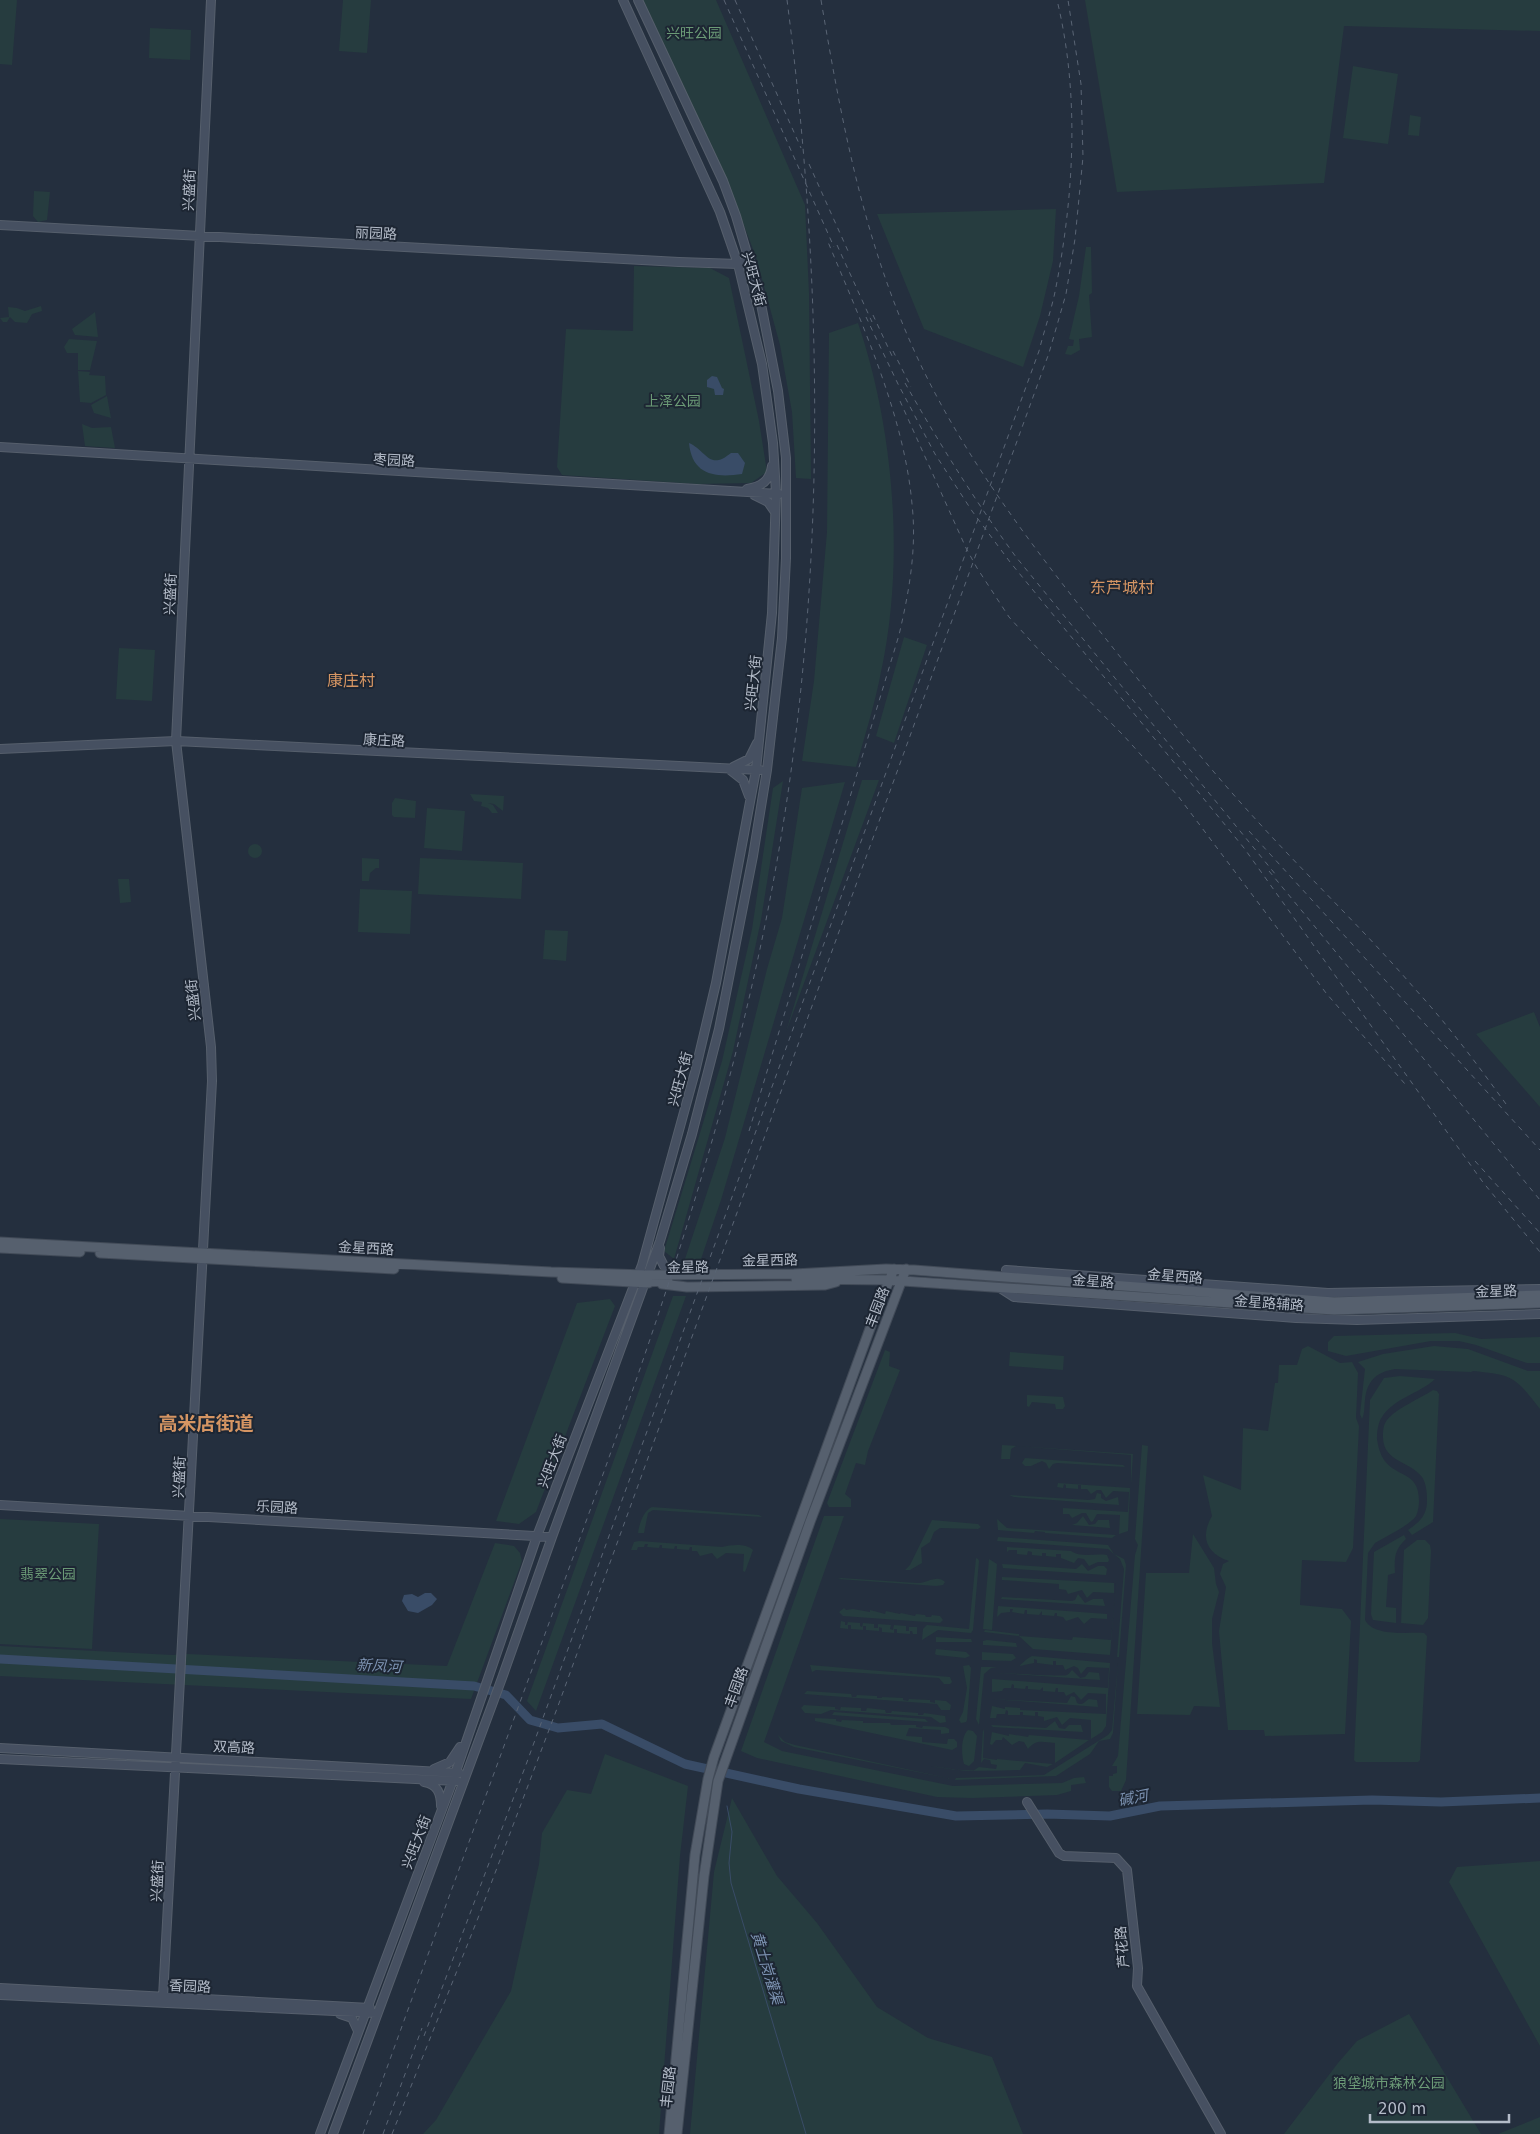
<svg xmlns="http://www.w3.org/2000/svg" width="1540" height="2134" viewBox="0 0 1540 2134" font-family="'DejaVu Sans','Noto Sans SC',sans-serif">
<rect width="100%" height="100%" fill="#242f3e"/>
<path fill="#263c3f" d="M0,0H17L12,65L0,64Z
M343,0H371L367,53L339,51Z
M643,0H716L805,205L809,293L811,479L796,478L792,412L780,345L756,257L726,179Z
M1085,0H1540V31L1344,26L1324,183L1117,192Z
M150,28L191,30L190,60L149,58Z
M1353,66L1398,74L1388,144L1343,138Z
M1410,115L1421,117L1419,136L1408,135Z
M34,191L50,192L47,220L38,222L33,216Z
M1056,209L1053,261L1040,316L1023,367L924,329L877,214Z
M1086,247H1091L1092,293L1089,295L1092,337L1079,339L1080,350L1071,355L1065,354L1068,346H1073L1074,340L1069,339L1079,296Z
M634,266L710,268L729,278L759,421L767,472L751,483L697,484L562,475L557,467L566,329L633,331Z
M41,306L42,311L32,314L27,323L15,322L10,317L7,322H3L0,318L9,317L8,307L17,308L25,311Z
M95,312L98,337L75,335L72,329Z
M858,323C894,429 905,562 881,672C875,704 865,735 856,767L802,761L814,681L827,532L829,333Z
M69,339L97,341L90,370H78V353H67L64,347Z
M78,371L90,372L89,375L105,376L106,395L91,403L80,402Z
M107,396L111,418L94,413L91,405Z
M82,424L92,428L111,427L115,448L85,446Z
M904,637L927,645L894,743L876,736Z
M119,648L155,650L152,701L116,699Z
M862,780H879L786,1032Z
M783,781L761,920L733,1051L674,1259L664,1251L722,1061L752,929L773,788Z
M845,782L721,1200L701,1259H685L725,1138L767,969L782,918L802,788Z
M470,794L504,796L503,811L494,804L488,803L493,805L498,813H492L488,808L481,806L482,802L474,801Z
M395,798L416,801L415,818L394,817L392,815V803Z
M427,808L465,811L462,851L424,848Z
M248 851a7 7 0 1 1 14 0a7 7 0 1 1-14 0Z
M362,858L379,859V868H376L370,873L369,881H362Z
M420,858L523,863L521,899L418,894Z
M118,879H129L131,902L120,903Z
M360,889L412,891L410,934L358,932Z
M545,930L568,931L566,961L543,959Z
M1534,1012L1540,1027V1107L1476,1034Z
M673,1296H686L536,1711L527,1701Z
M610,1299L615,1306L536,1512L519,1524L496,1521L577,1303Z
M1455,1333L1481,1339L1540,1337V1363H1527L1476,1345L1459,1341H1431L1346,1356L1328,1351V1342L1334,1336Z
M1308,1346L1340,1363L1352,1362L1358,1373L1356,1418L1359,1426L1353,1548L1346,1562L1302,1560L1300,1605L1342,1609L1351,1621L1345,1734L1265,1736L1264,1730H1228L1219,1631L1226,1587L1220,1574L1223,1564L1229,1561C1206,1553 1200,1537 1212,1516L1203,1475L1241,1490L1243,1428L1268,1431L1275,1383H1278L1279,1365H1297L1302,1349Z
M1434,1346L1468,1349L1528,1371H1540V1409C1515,1377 1514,1375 1473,1371L1471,1372L1395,1369C1376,1372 1367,1381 1365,1400C1364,1407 1365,1413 1362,1419L1360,1414L1365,1369L1358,1362L1383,1354Z
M885,1350L890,1352L889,1366L900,1370L868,1451L865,1465L856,1463L845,1494L851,1499V1507H829L827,1503Z
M1010,1352L1064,1356L1063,1370L1009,1366Z
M1400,1376L1435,1379C1419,1394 1394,1398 1382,1417C1378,1423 1377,1431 1377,1439C1378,1446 1380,1454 1384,1460C1397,1478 1419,1471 1419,1501C1419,1505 1418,1512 1416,1516C1410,1525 1385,1537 1375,1543L1368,1553L1365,1620C1374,1637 1407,1632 1424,1633L1427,1636L1420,1760L1418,1762H1356L1354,1760L1370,1400L1384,1378Z
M1433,1390L1437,1391L1439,1394L1433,1522L1412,1535L1408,1530C1418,1523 1426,1517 1427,1503C1427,1495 1427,1485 1422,1477C1410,1461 1384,1462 1383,1438C1383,1431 1383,1425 1387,1420C1395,1409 1421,1398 1433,1390Z
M1027,1395L1063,1397L1065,1406L1063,1409H1056L1055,1404L1032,1402L1029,1407L1027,1406Z
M1002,1445L1133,1454L1131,1484V1455L1016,1446L1011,1449L1010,1459H1001Z
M1142,1445L1148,1446L1126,1780L1121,1791H1112L1109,1787V1776H1113V1774L1117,1773V1766H1112L1118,1756L1135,1555L1138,1545L1135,1539Z
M1025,1458L1123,1465L1125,1467L1057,1463L1053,1464L1049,1469L1046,1463L1042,1461L1031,1466H1025L1022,1463Z
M1058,1483L1130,1488L1128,1531L1119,1534L1120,1515L1097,1514L1093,1521L1091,1522L1086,1513H1082L1072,1518L1069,1514H1063V1508L1128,1512L1129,1492L1113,1491L1106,1498L1101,1490H1097L1091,1494L1087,1489H1081V1485H1078V1489L1066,1488V1485L1064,1484L1063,1488L1057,1487Z
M1097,1493L1101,1494V1498L1106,1501L1118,1497L1119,1505L1014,1497L1009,1495L1089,1500L1095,1499Z
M652,1507L759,1515L762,1517L653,1510L648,1513L644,1533H638C639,1525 643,1511 652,1507Z
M824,1516H844L764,1742L782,1751L953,1786L1062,1783L1074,1778L1084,1777L1086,1783L1071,1785V1791L1057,1795L972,1798L937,1797L757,1758L741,1751Z
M1083,1516L1089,1525L1095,1524L1098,1520H1109L1110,1528L1072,1525L1077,1523Z
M0,1519L99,1524L92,1649L0,1644Z
M997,1519L1007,1528L1116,1535L1112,1538L1045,1533V1532L1035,1531L1034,1533L998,1530Z
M932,1520L978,1524L981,1527L978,1529L940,1528L934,1532L930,1542L921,1548L922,1563L910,1570H905L910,1565Z
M1193,1534L1214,1568L1216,1584L1219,1592L1212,1619V1643L1220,1707L1194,1706L1190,1715L1137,1714L1146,1573H1189Z
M1404,1535L1406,1539C1395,1549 1394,1557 1395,1573L1388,1575L1386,1607L1396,1608V1623L1373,1620L1371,1614L1374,1552Z
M998,1537L1108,1545L1114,1554L1124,1559L1126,1565L1119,1657H1117L1124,1569L1120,1559L1108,1549L997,1541Z
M1417,1540H1425L1430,1545L1431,1551L1428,1618L1423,1625L1401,1623L1404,1550Z
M639,1541L722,1547C732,1545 745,1543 753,1550L745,1572L743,1571L744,1554L726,1553L717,1559L712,1553L700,1556L697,1551H692V1547H690L689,1550L677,1549V1546H675L674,1549L662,1548V1545H660L659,1548L647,1547L648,1544H645L644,1547H638L637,1550H631L634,1542Z
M495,1543L514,1546L520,1553L522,1561L471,1699L0,1676V1646L172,1655L188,1654L447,1666Z
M1007,1547L1071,1551C1081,1558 1095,1553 1107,1555L1109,1560L1108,1562H1098L1089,1566L1084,1559L1078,1558L1074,1563L1061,1558V1554H1056V1557L1046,1556V1553H1042V1556L1032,1555V1552L1028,1551L1027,1555L1017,1554V1550H1009L1007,1552Z
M976,1558L978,1559L979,1561L973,1630L971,1633L938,1630L922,1640L923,1629L927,1625L969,1629Z
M989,1559L997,1564L992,1630L983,1629Z
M1002,1564L1076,1569L1082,1564L1088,1571L1098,1566H1104L1107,1569L1106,1575L1003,1568Z
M1002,1577L1114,1583V1593L1093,1592L1087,1598L1082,1590L1068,1594L1066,1590L1059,1589V1584L1002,1580Z
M841,1578L917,1583C928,1583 937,1574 945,1582L943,1585L936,1586L838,1579Z
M1116,1582L1110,1655L1033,1649L1019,1636L984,1632L985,1630L1019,1634V1636L1072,1640L1073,1637L1111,1640Z
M1078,1594L1085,1603L1093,1599H1103L1105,1606L1001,1599L1002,1597L1072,1601L1075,1600Z
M998,1606L1107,1614V1619L1091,1618L1084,1624L1078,1617L1066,1621L1063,1617L1057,1616V1613H1055L1054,1616L1042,1615V1611L1039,1615L1027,1614V1610H1025L1024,1614L1012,1612L1013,1609H1010V1612L1001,1613L997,1617Z
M844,1608L846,1610L853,1609L870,1612V1610L885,1614L886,1611L900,1614L901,1613L915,1616L916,1614L925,1615L926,1617H931L932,1615L940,1616L943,1620L940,1623L843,1616L839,1612Z
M841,1621L845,1622V1625H847L848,1622L860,1623V1626L862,1627L863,1623L874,1624V1628H878V1624L891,1625L890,1629L893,1630L894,1625L906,1626V1631H909V1627H917V1634H913L912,1631H910V1634L897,1633V1629H894V1633L882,1632V1628L879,1627V1631L866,1630V1626H863V1630L851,1629V1625H848V1629L840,1628Z
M936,1637L967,1639H971L972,1642H936Z
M987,1640L1016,1643L1017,1647L983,1645V1641Z
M936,1649L966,1652L970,1656L965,1658L937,1655L935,1654Z
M982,1652L1013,1654L1016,1658L1011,1661L982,1660Z
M1032,1656L1110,1663L1106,1726L1102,1732L1091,1739V1720L1070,1718L1062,1725L1057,1717L1044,1721V1717L1038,1716V1712H1035V1716L1023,1715V1712H1020V1715H1008V1711L1006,1710L1005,1714H997L996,1718H990L992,1706L1005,1709V1707L1020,1708V1710L1106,1714V1694L1088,1693L1081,1700L1074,1692L1066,1696L1064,1692H1058V1688H1056L1055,1692L1043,1691V1687L1040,1690L1028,1689V1686H1026L1025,1689L1014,1688V1685L1012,1684L1011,1688H1004L1002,1691L992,1692V1679L1108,1688L1109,1668L1087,1667L1081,1674L1078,1668L1074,1666L1065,1670L1063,1665H1056V1661H1053V1665L1037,1663V1660L1034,1659V1663L1019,1666L1027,1659Z
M1118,1663L1113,1733L1110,1739L1099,1741L1090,1754L1056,1776L955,1780L956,1778L1044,1775L1108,1735L1112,1730Z
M810,1665L950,1677L952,1682L950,1684H944L939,1678L816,1670L812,1672Z
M969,1665L971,1668L967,1720L966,1722L961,1723L959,1720L963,1712L967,1688L963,1666Z
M981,1667H997L991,1668L984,1674L979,1725L976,1719Z
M1072,1670L1080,1678L1085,1677L1089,1672L1099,1673L1100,1680L998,1673C1008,1673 1063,1677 1067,1675C1068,1675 1071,1671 1072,1670Z
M807,1691L851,1694L852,1697H856L857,1695L877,1696V1698H882V1697L903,1698V1700L908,1701L909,1699L930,1700V1702L935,1703V1700L946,1701L951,1705L950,1710H941L937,1704L804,1694Z
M1071,1696L1075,1697L1077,1703C1083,1706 1084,1702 1089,1699L1097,1700L1098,1707L991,1699L1067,1703Z
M804,1705L835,1707V1709L840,1710L841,1707L861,1708V1711H866L867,1708L885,1710L886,1713H891L892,1711L918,1713V1715H923L924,1713L945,1716L946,1722L940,1723L931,1717L831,1710L821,1714L805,1713L801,1708Z
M834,1712L925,1719L928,1722L832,1715Z
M815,1718L836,1719V1721L841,1722L842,1720L863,1721V1723H890L891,1725H916V1727L922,1728L923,1726L945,1727L949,1729V1733L941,1734V1730L909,1728L906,1736L922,1737V1742L947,1744L948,1739H954L957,1742V1747L952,1750L815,1721Z
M1055,1721L1059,1728L1065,1729L1069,1725H1081L1083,1732L993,1727L991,1725L1046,1728Z
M983,1729L984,1732L983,1758L997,1760V1759L1053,1764L1047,1767L1025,1763L1020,1770C989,1771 961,1772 931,1766L966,1771H973L979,1767L996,1769L997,1765L991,1764L990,1760L984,1759L981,1763Z
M968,1730L973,1731L977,1736L974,1761L969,1766L964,1764C961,1755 961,1736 968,1730Z
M992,1732L1009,1736V1734L1028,1737L1029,1735L1089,1740L1055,1763V1743C1042,1742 1036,1739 1028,1749L1024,1742L1019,1741L1012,1745L1003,1737L1002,1740H996L992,1745L990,1744Z
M778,1735L785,1742L795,1745L952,1779L794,1747L781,1741Z
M605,1754L688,1786L680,1856L659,2134H423L436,2120L511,1991L539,1864L542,1833L567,1790L591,1794Z
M732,1798L777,1876L817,1923L877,2007L928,2038L992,2057L1023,2134H690L714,1872Z
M1540,1861V2046L1449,1882L1457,1867Z
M1409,2014L1481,2134H1284L1338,2063L1357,2041Z
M1540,2117V2134H1498Z"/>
<path fill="#394c67" d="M712,376L717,377L722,388L724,389L723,395H715L714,389L707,387V380Z
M689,443C707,451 709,471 731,453H738L745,463L742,474C715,478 692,475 689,443Z
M425,1593H431L437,1599L432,1605L418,1613L408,1611L402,1601L404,1595L412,1594L418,1597Z"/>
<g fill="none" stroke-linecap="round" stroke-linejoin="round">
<path stroke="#394c67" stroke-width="1" d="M727,1806L732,1832L729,1863L731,1883L806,2134"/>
<path stroke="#394c67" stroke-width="9" d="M0,1659L474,1686L506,1695L530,1720L558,1728L602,1724L685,1764L799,1789L956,1816L1047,1814L1110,1816L1160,1806L1372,1800L1441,1802L1540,1798"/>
<defs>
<path id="secondary" d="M0,225L679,262L738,264L750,260
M0,447L779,494
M747,489C761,487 770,481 772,466
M754,495L768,502L775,512
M0,749L176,741L760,770
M733,767L749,759L757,743
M729,769L743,780L749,796
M660,1248L659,1256L664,1266L684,1273
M1006,1270L1328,1293L1540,1289
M1000,1288L1014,1297L1296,1318L1357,1320L1540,1314
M0,1505L552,1537
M0,1748L459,1773
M0,1759L457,1781
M434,1769L450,1762L460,1747
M424,1782C437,1784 441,1793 441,1806
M1027,1802L1059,1853L1064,1856L1116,1858L1127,1870L1138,1968L1137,1986L1221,2134
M0,1988L370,2008
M0,1995L377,2013
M163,1997L212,1081L211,1047L176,741L211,0
M340,2014L352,2018L358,2031
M320,2134L453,1780L537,1536L642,1265L695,1072L716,983L756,770L772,613L776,493L773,443L762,364L738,264L720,212L623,0
M333,2134L502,1678L552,1537L660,1241L692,1134L719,1029L753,856L767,770L782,638L786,558V458L778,391L759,294L736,216L723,181L638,0"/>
<path id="primary" d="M0,1242L551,1272L646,1275L794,1274L886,1269L914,1270L1334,1302L1540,1295
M0,1248L80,1252
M100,1253L394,1269
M562,1278L649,1283
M796,1279L888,1280L1334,1310L1540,1303
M644,1282L668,1281
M662,1284L687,1287L825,1285L836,1282
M669,2134L695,1855L708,1779L714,1757L876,1312L894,1269
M677,2134L704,1876L718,1781L810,1522L906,1269"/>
</defs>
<use href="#secondary" stroke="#565f6c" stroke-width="10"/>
<use href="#primary" stroke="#414a57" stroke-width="11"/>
<use href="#secondary" stroke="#465061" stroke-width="8"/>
<use href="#primary" stroke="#56606e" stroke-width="9"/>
<path stroke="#5a6575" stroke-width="1" stroke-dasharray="5 5" stroke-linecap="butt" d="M724,0L834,247
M735,0L801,148
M821,0C842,124 864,243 918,359C961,451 1023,534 1086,614C1143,685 1198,757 1260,824C1311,880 1366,932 1415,989C1448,1025 1477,1064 1506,1104
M809,164L848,251
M837,245L872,322
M873,315L893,358
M866,317L898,384L935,454L972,511L1010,562L1244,848L1482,1181L1540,1252
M893,351L911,387
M905,383C939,443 975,501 1016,557L1276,875
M900,401L966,548L977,568L1009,617L1039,650L1124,736L1178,796L1326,993L1405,1084
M1249,831L1540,1150
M1269,871L1540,1200
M749,1131L899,635C909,592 917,549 912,504C904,415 862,324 828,242
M1475,1161L1540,1233
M424,2036L527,1762L1039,351C1044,331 1051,311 1055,292C1074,197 1080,95 1057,0
M363,2134C428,1954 494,1773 560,1593C648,1352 733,1114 777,861C827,577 824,285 787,0
M383,2134L422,2028
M392,2134L480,1913L558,1706L1049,353L1066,294L1075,239L1083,157L1081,84L1068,0"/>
</g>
<g text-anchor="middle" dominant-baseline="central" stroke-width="4" stroke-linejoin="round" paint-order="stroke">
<g font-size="14" fill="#6b9a76" stroke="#1d2633">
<text x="694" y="33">兴旺公园</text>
<text x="673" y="401">上泽公园</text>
<text x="48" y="1574">翡翠公园</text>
<text x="1389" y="2083">狼垡城市森林公园</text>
</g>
<g font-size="14" fill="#b4bcc9" stroke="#1d2633">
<text transform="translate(189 190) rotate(-87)">兴盛街</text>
<text transform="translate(376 233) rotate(3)">丽园路</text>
<text transform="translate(754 279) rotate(75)">兴旺大街</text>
<text transform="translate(394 460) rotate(3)">枣园路</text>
<text transform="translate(170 594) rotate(-87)">兴盛街</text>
<text transform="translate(753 683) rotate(-84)">兴旺大街</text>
<text transform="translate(384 740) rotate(3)">康庄路</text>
<text transform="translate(193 1000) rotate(-96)">兴盛街</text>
<text transform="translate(680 1079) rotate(-75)">兴旺大街</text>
<text transform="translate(366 1248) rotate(3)">金星西路</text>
<text transform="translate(770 1260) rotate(-1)">金星西路</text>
<text transform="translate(688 1267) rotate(-1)">金星路</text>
<text transform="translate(1175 1276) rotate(4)">金星西路</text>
<text transform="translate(1093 1281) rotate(4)">金星路</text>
<text transform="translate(1496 1291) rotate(-2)">金星路</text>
<text transform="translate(1269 1303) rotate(4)">金星路辅路</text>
<text transform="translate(877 1307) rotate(-69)">丰园路</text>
<text transform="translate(552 1461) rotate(-69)">兴旺大街</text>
<text transform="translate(179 1477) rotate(-87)">兴盛街</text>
<text transform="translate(277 1507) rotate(3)">乐园路</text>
<text transform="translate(736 1687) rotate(-70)">丰园路</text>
<text transform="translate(234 1747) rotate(3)">双高路</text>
<text transform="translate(416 1842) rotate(-69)">兴旺大街</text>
<text transform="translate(157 1881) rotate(-87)">兴盛街</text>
<text transform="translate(1122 1947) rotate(-95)">芦花路</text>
<text transform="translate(190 1986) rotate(3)">香园路</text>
<text transform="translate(668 2087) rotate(-84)">丰园路</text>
</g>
<g font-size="15" font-style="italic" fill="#7c92b1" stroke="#1d2633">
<text transform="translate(379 1666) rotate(3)">新凤河</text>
<text transform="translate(1133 1798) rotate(-11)">碱河</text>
<text transform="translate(767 1968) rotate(73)">黄土岗灌渠</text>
</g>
<g font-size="16" fill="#d59563" stroke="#1d2633">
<text x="1122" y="587">东芦城村</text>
<text x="351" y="680">康庄村</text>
</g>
<g font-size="19" font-weight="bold" fill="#d59563" stroke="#1d2633">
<text x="206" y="1423">高米店街道</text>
</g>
</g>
<path d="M1370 2114v8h139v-8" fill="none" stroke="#b4bcc9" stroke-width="2.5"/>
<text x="1378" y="2114" font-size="15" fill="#b4bcc9" stroke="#1d2633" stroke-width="4" paint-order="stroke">200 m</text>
</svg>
